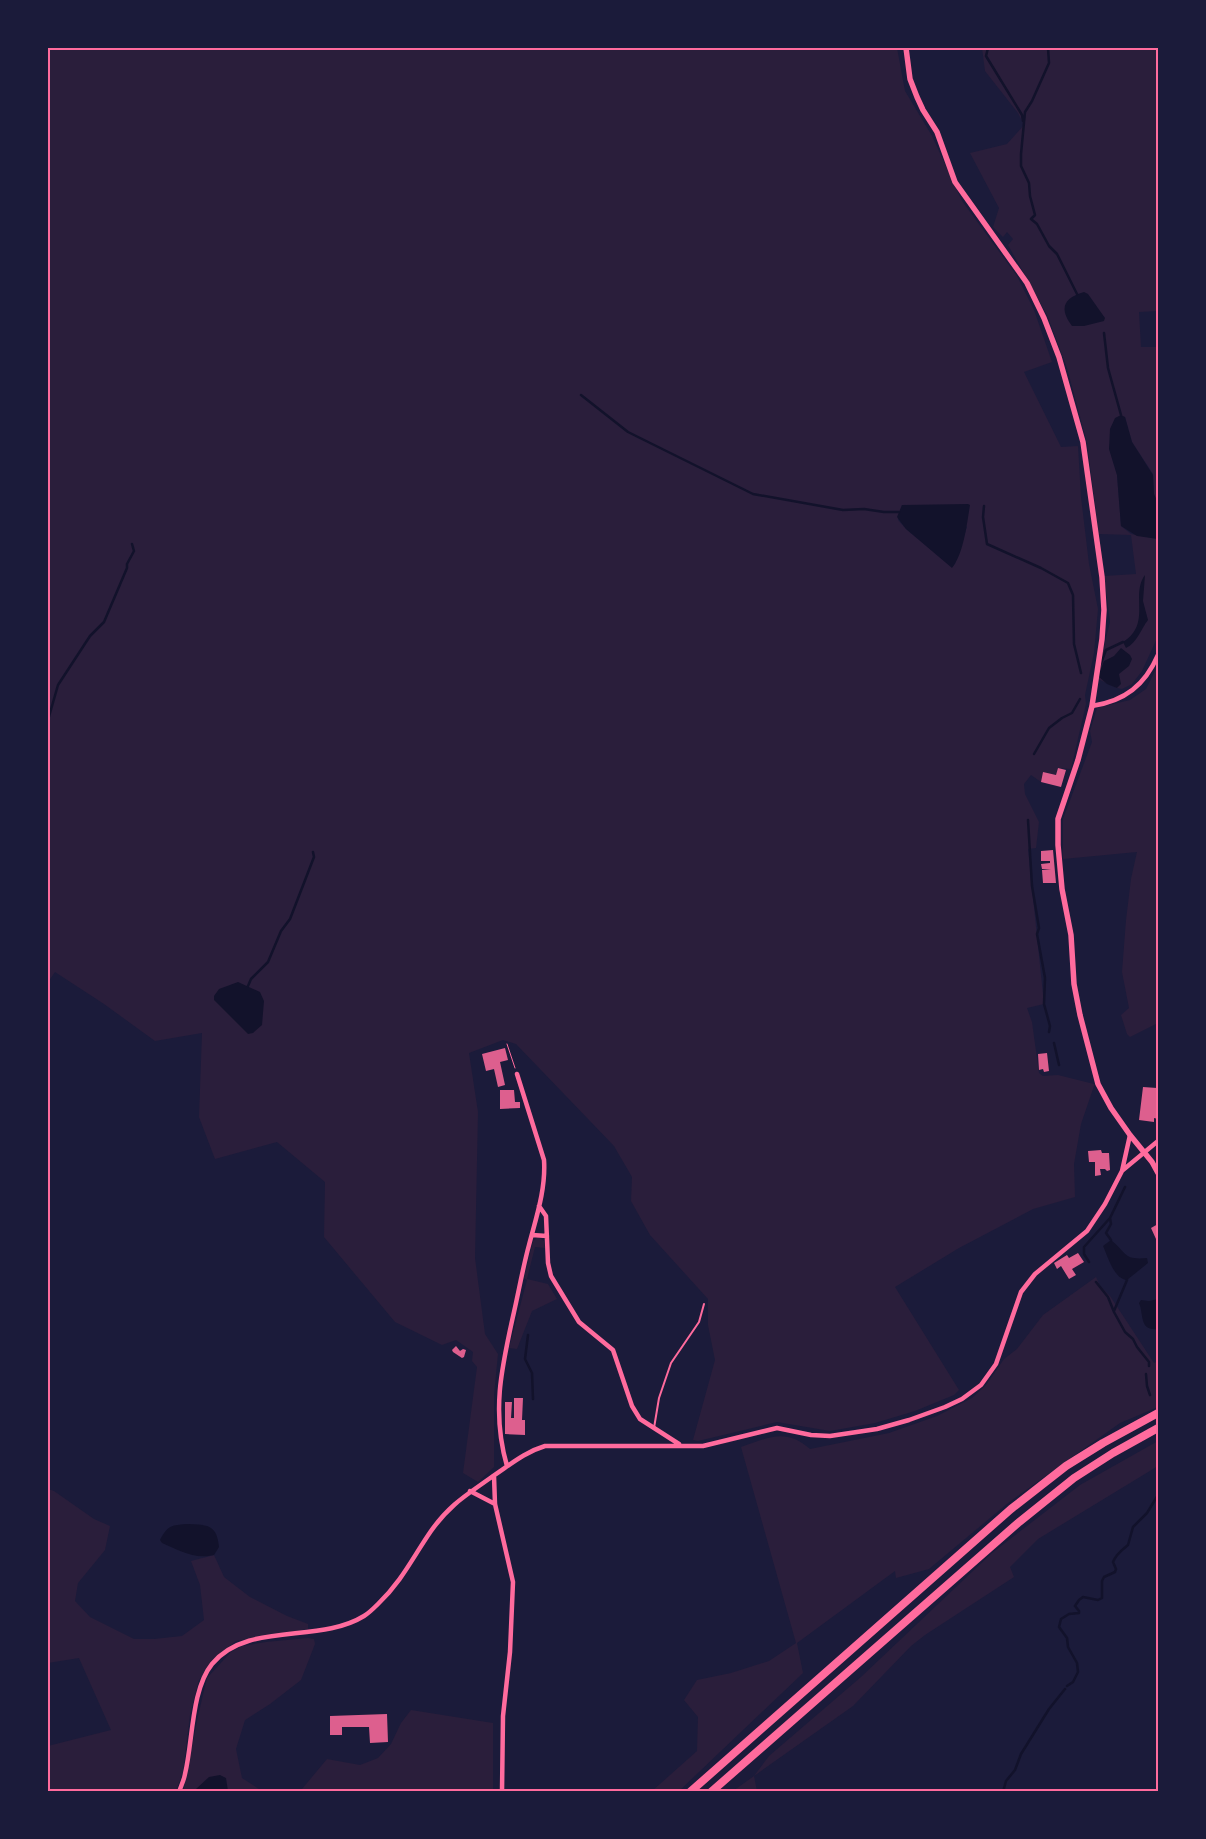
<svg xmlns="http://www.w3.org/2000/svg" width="1206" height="1839" viewBox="0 0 1206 1839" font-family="'Exo 2',sans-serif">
<rect width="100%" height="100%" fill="#1b1b3a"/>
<path fill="#2a1e3b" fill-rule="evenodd" d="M48,48H897L905,91L932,136L962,201L1017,276L1034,310L1052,362L1024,372L1061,447L1078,446L1081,497L1089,564L1098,609L1094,653L1085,695L1086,704L1071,769L1058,768L1056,775L1043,772L1041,782L1031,775L1024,784L1025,794L1039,822L1036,848L1028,849L1044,1004L1027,1008L1032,1022L1039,1073L1043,1076L1058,1075L1094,1084V1086L1081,1124L1074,1164L1075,1197L1033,1209L959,1248L895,1287L959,1390L954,1395L915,1411L875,1423L830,1431L777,1422L698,1441L693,1440L715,1360L708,1325V1299L650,1235L631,1201L632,1177L614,1146L516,1044L503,1040L469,1053L478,1112L475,1258L485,1334L498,1354L494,1395V1467L478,1482L463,1473L477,1367L472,1361L473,1352L456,1340L442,1345L395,1322L324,1237L325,1182L277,1142L215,1159L199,1117L202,1033L155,1041L104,1004L55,972L48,982ZM902,505H950L967,527L955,564L952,567L906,529L898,520Z
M982,48H1158V311L1139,312L1141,347H1158V503L1154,494L1153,474L1132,442L1125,417L1109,448L1117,475L1121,526L1131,534L1158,539V636L1142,671L1132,684L1122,689L1117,688L1096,678L1110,622L1104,576L1136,574L1131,535L1099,534L1087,443L1067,368L1047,315L1008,245L1013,239L1007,232L1003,237L993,227L999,208L970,153L1007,144L1024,125L1018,113L985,71Z
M1158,665V1023L1130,1037L1127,1034L1121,1015L1129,1008L1122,972L1126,920L1131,879L1137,852L1063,859V819L1092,742L1090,731L1097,708L1130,700L1146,689Z
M538,1237L544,1241L545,1248L535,1247L527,1279L548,1284L557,1299L532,1311L517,1349L509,1348L527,1280L524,1278L533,1241Z
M1096,1277L1100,1286L1110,1296L1154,1363L1158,1361V1407L1120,1423L1008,1503L929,1569L896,1578L895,1571L797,1643L803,1673L679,1791L651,1792L697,1751L698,1717L684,1700L697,1680L731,1673L769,1661L796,1643L741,1447C768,1438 785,1427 810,1449L889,1433L937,1416L972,1398L986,1385L1004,1359L1017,1349L1043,1315Z
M1158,1441V1466L1038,1539L1010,1567L1014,1577L925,1635L911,1646L853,1706L754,1776L757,1791H733L754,1776L769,1756L861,1677L992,1553L1080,1485Z
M48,1489L54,1491L94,1519L110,1526L105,1550L78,1583L75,1601L90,1617L134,1639H154L182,1636L204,1620L200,1585L191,1561L214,1555L224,1577L250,1597L287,1616L308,1624V1629L236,1641L223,1651L199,1680L190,1715L183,1773L176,1791H48V1746L111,1730L79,1658L48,1663Z
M308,1638L314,1639L315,1644L301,1680L270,1704L245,1720L236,1749L242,1778L262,1791L183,1792L198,1716L207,1678L231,1652L242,1646L266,1642Z
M411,1710L493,1723V1791H294L302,1789L327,1759L360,1765L378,1758L391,1744L401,1723Z"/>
<path fill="#12122b" d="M1084,292L1088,294L1105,318L1104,321L1084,326H1072C1059,309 1063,298 1084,292Z
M1121,415L1125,417L1132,442L1153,475L1154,494L1158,503V539L1137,536L1121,526L1117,475L1109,449L1110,429L1115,418Z
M968,504L970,505C967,523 964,553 952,568L906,529L897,517L902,505Z
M1145,575L1143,601L1148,620C1141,629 1137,643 1126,648L1123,642C1152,624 1130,595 1145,575Z
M1121,648L1130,655L1132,659L1129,666L1119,674L1121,684L1117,688L1107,684L1098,676L1104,661L1114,656Z
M238,982L260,992L264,1001L262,1025L253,1033L248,1034L214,1000V996L219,989Z
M1111,1240C1128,1254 1123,1260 1147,1258L1148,1263L1127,1280C1114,1279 1108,1257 1103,1246Z
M1158,1299V1329C1139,1331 1144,1315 1139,1303L1141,1300L1149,1301Z
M188,1524C207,1525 217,1524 219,1547L214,1555C194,1560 179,1550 162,1543L160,1540C168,1525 172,1525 188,1524Z
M220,1775L226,1778L228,1791H196V1789L209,1777Z"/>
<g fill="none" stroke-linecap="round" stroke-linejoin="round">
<path stroke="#12122b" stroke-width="2.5" d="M988,48L986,56L1022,115L1023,121
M1048,48L1049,63L1032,101L1025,112L1021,154V166L1029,183L1030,196L1035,215L1031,219L1037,224L1049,246L1057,254L1077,294
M1104,333L1108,368L1121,415
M581,395L628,432L753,494L843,510L864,509L884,512H899
M984,506L983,517L987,544L1041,568L1068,583L1073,595L1074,644L1081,673
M1101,663L1106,650L1123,642
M48,720L58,685L90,636L104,622L127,568V564L134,551L132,544
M1034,754L1049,728L1062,718L1072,713L1080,699
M1028,820L1032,886L1039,928L1037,934L1045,978L1044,1004L1050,1026L1049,1032
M248,986L251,979L268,962L281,931L290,919L314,857L313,852
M1054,1043L1059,1065
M1110,1218L1111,1224L1106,1233L1111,1240
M1089,1262L1084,1254V1247L1110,1218L1125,1187
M1096,1282L1108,1297L1114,1312L1125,1332L1133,1339L1137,1347L1149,1362V1366
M1114,1311L1127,1280
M528,1335L525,1359L532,1373L533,1399
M1146,1374L1147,1386L1150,1395
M1067,1686L1073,1682L1078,1672L1077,1663L1068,1647L1067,1638L1059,1627L1061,1619L1069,1614L1079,1613V1611L1075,1606L1079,1600L1083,1597L1098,1600L1102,1598V1581L1104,1577L1115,1572L1116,1569L1113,1562C1116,1554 1122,1550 1128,1545L1133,1527L1147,1513L1158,1495
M1003,1792L1006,1781L1015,1770L1021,1754L1049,1709L1065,1689"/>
</g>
<path fill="#dd5f8e" d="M1058,768L1066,770L1061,787L1041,782L1043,772L1056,775Z
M1053,850L1056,883H1043L1042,870H1051L1042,869L1041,864L1050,863V861H1041V851Z
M505,1048L508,1060L500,1062L505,1085L498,1087L494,1069L486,1071L482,1054Z
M1047,1053L1049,1071L1044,1072L1043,1069L1039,1070L1038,1054Z
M1143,1087L1157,1088L1156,1098H1158V1119L1154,1118V1122L1139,1120Z
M500,1090H514L515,1102H520V1108L500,1109Z
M1101,1150L1102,1153H1109L1110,1170L1107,1171L1105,1169H1100L1101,1175L1095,1176V1162H1089L1088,1151Z
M1158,1224V1238L1156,1239L1151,1228Z
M1078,1253L1084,1262L1072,1269L1076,1275L1069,1279L1061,1266L1057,1269L1054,1263L1067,1255L1069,1258Z
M456,1346L460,1351L463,1349L466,1350L464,1357L462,1358L453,1352L452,1350Z
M514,1398H523L522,1420H525V1435L505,1434V1402H512L511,1418H514Z
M387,1714L388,1742L370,1743L369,1727H342V1735H330V1716Z"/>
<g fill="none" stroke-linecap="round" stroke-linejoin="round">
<path stroke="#ff6b9d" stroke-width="1" d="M507,1044L515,1068"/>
<path stroke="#ff6b9d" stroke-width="2" d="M654,1428L659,1398L671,1363L699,1322L704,1304"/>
<path stroke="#ff6b9d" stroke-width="4.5" d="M1092,706C1125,701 1145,685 1158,655
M1123,1170L1158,1141
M539,1206L546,1216L548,1263L551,1276L579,1322L613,1350L632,1406L640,1419L679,1444
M532,1235L547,1236
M507,1466C491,1411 502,1366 514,1312C519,1290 523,1267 529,1245C536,1218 546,1189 544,1160L517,1074
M494,1476L495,1504L513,1582L510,1652L503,1716L502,1792
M470,1491L495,1504
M179,1792C181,1786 184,1780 185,1774C193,1742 191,1690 212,1664C247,1621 319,1644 364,1616C369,1613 374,1608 378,1604C402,1581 413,1557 431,1531C451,1503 467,1495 493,1476C511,1464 525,1452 545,1446H703L777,1428L811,1435L830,1436L877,1429L909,1420L945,1407L962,1399L981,1385L996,1364L1021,1292L1035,1274L1087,1231L1105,1204L1122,1171L1130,1135"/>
<path stroke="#ff6b9d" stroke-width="5.5" d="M906,48L910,79L917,97L923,110L937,132L955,182L1027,283L1044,318L1059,357L1083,442L1102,577L1104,610L1102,639L1092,706L1078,760L1058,819V845L1062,889L1071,935L1074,984L1080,1015L1098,1084L1111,1108L1130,1135L1152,1162L1158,1173"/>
<path stroke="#ff6b9d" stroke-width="8" d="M690,1792L1011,1509L1066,1466L1103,1443L1158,1413
M711,1792L1018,1523L1074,1478L1113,1453L1158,1428"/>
</g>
<rect width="1206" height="1839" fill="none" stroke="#1b1b3a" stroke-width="98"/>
<rect x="49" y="49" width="1108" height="1741" fill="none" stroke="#ff6b9d" stroke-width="2"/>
</svg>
